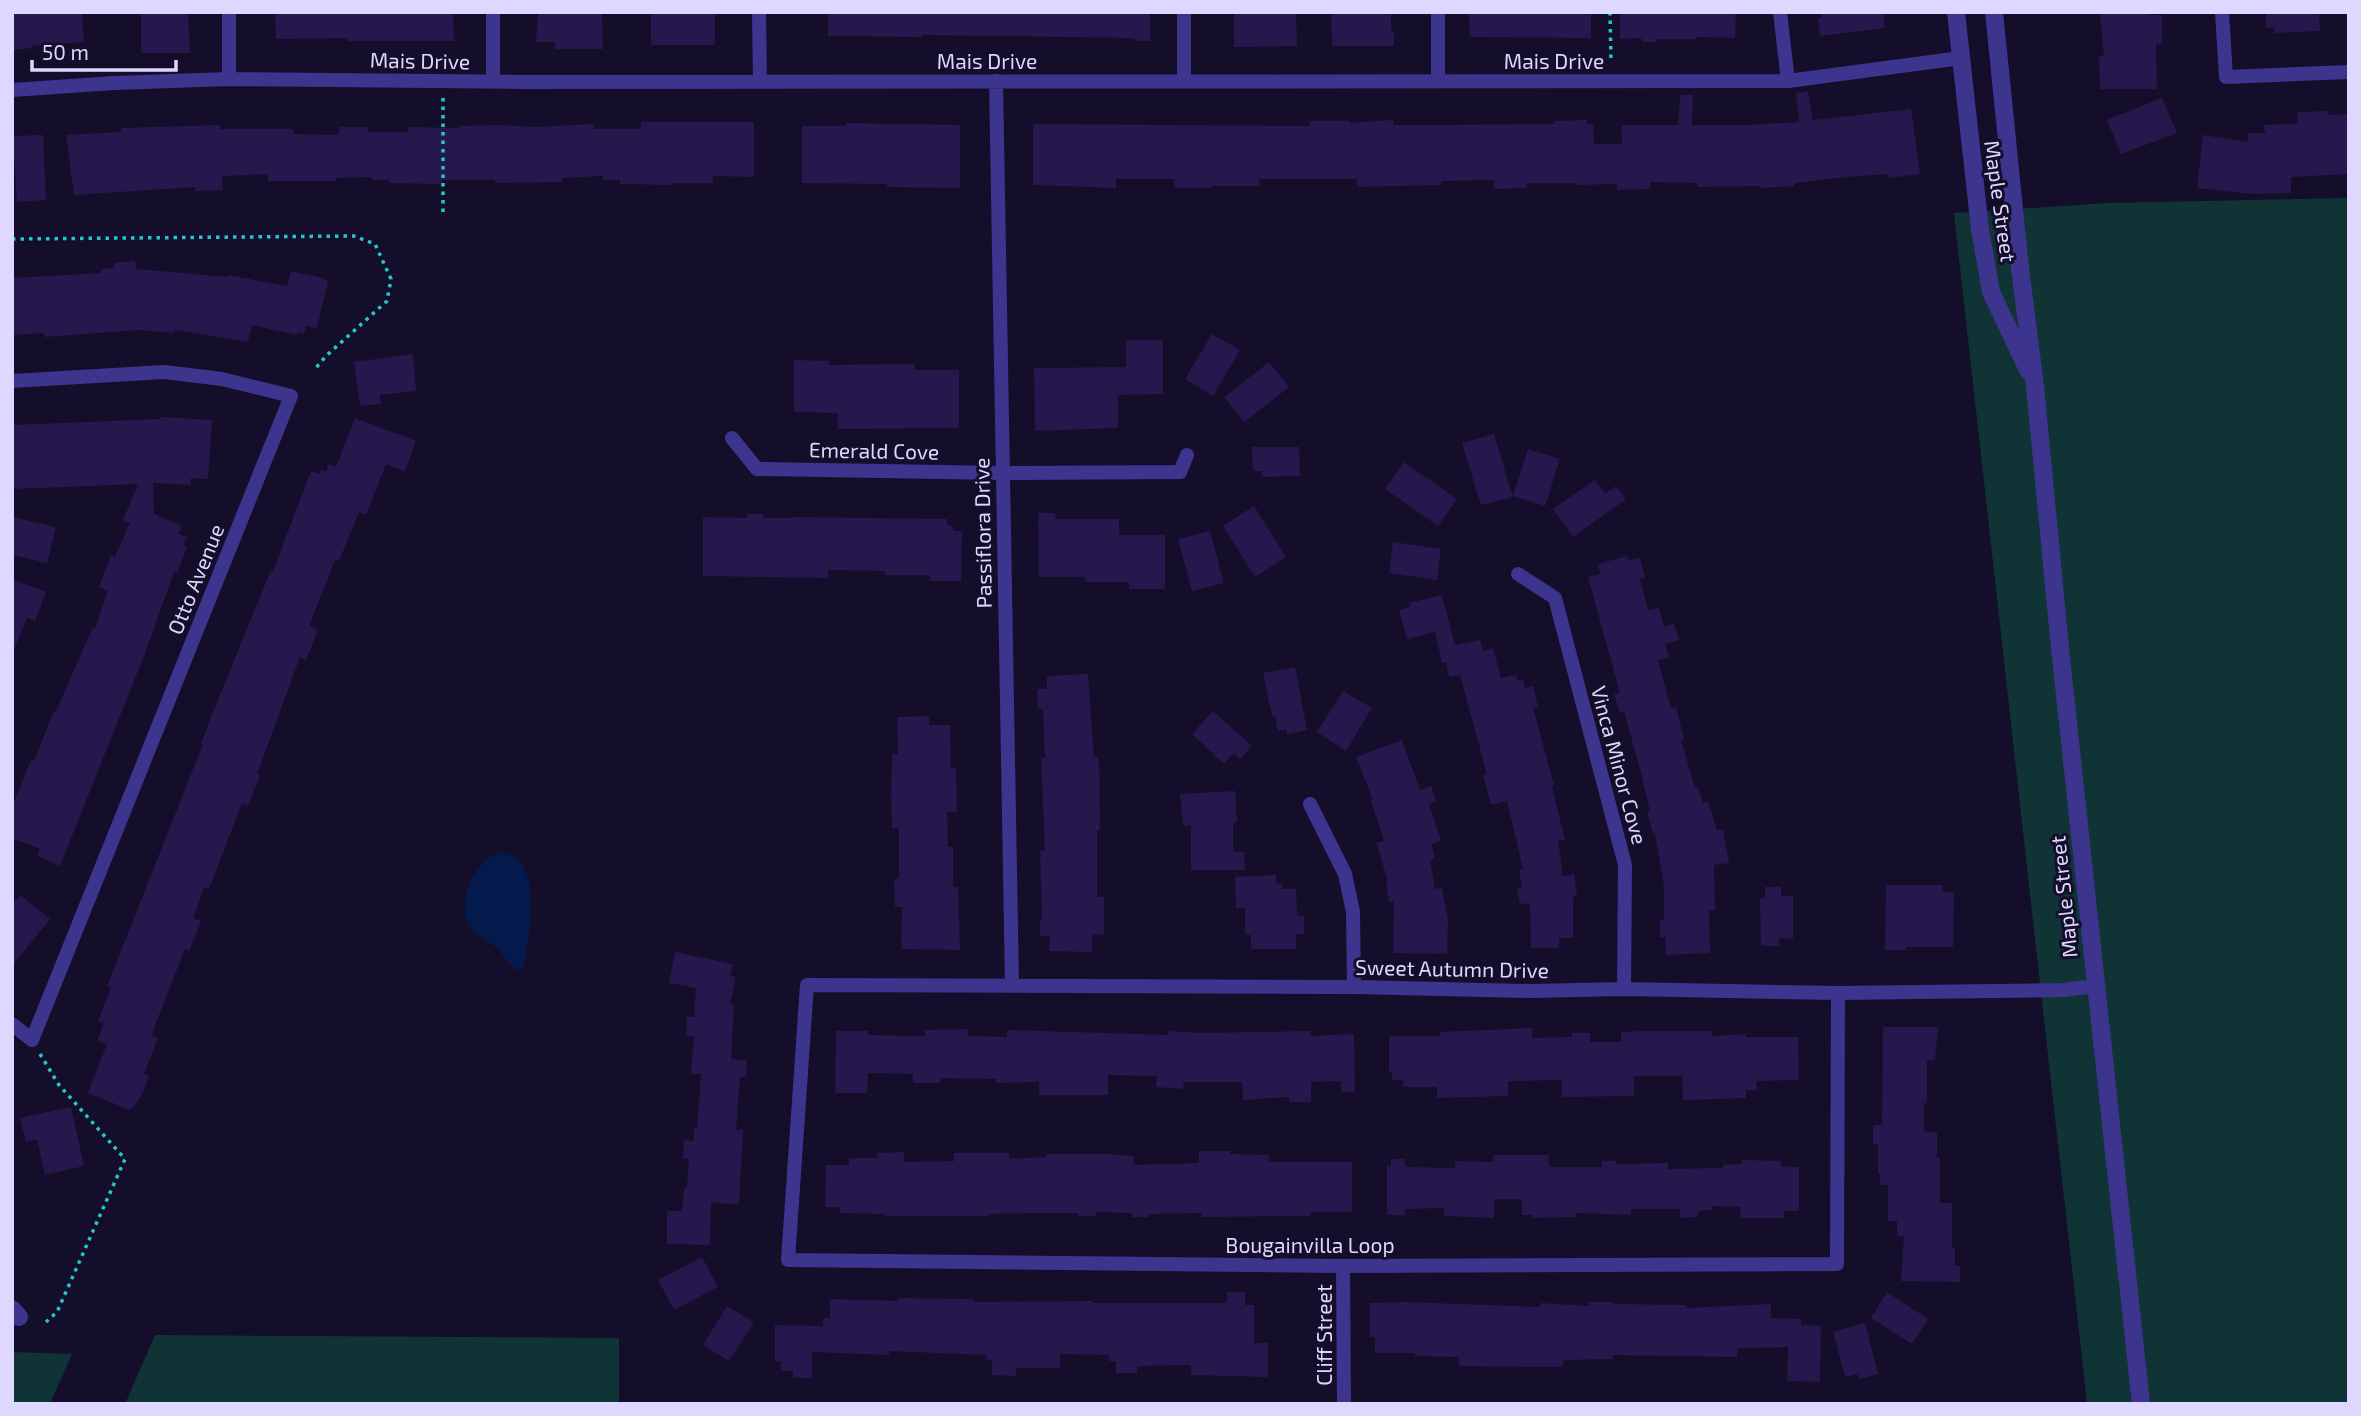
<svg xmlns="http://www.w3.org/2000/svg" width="2361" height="1416" viewBox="0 0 2361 1416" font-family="'Exo 2',sans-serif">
<rect width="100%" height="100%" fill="#140e2a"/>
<path fill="#103435" d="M2349,198V1404H2087L1954,213L2108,203Z
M155,1335L619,1338V1404H125Z
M12,1352L72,1354L50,1404H12Z"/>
<path fill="#051a4c" d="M500,852C506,854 515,856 520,861C538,881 530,945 522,969L515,970C507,960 499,949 489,942C483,938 476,935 471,929C454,907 474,859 500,852Z"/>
<path fill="#26184d" d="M12,12H82L84,42L32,46V48L12,50Z
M141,12H188L190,53H141Z
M275,12H453L454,41H348V38L276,39Z
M538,12H602L603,49H555V42H536Z
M828,12H1150V41H1135V38L922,35V37L828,36Z
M1331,12H1391V31H1394V46H1332Z
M1469,12H1591V38L1470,37Z
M1620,12H1736L1735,38L1696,37V39H1657V42H1642L1641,38L1620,39Z
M1821,12H1883L1885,28L1820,36L1818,18L1822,17Z
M2100,12H2148L2149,15H2162V43L2156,44L2157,89H2100L2099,56H2104Z
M2266,12H2319L2320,31L2274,33V27L2266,28Z
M1234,13H1296L1297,46L1234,47Z
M651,14H715V45H651Z
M1808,91L1813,120L1911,109L1920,174L1889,178L1888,174L1847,177L1794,183V186L1761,188V186L1698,187V183L1650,182V189L1617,190V184L1574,185V183H1527V188L1494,189V180L1441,181V185L1357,187V179H1259V186H1212V188H1175L1174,179H1116V188L1033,185V124L1310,126V121H1350V123L1393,120L1394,125H1439L1554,124V121L1587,120V124H1593L1594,144H1622L1621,125H1678L1680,95H1693L1692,125H1748L1799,122L1796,93Z
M2162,98L2177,133L2121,154L2107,120Z
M2328,111V115L2349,114V174L2291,177V193L2252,194L2197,188L2203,135L2248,142V133H2266L2263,125L2298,124L2297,112Z
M641,122H754V177L713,176V183H672V185L620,184V180H603V176L562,178V182L495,183V180H442V184L389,183V180H372V177L336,178V181H268V174L222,176L223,190L195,191V187L74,195L66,135L121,132V128L220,125V129H293L294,134L339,135V127H368V132H408V127L459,128V126L497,125L537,127L594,124V129H641Z
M846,123L960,125V188L887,187V184L802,183V126H846Z
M43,135L46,200L17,202L13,136Z
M135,261L136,269L227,277V275L287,286L291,271L322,278L328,281L317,328L306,326L304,334L297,332V335L252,325L248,342L174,330L175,333L139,330L44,337V333L12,335V278L101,273V269L114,268V263Z
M1212,334L1240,350L1213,396L1185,379Z
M1126,340H1163V394L1118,395V428L1035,431L1034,368L1126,367Z
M413,354L416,391L380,395L381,404L360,406L354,362Z
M794,360L829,361V365L915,364V370H959V428L837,429L838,413L794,412Z
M1269,362L1289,387L1244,422L1224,397Z
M160,417L212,420L208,479L191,478L190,485L153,483L154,514L182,526L178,534L187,537L183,545L187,547L177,573L174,572L144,656L60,866L37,856L40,849L12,838V807L31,760L34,761L54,711H56L93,627L95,628L108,591L99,587L111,555L115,557L130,523L123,520L138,484L12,489V425L160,419Z
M355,418L416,441L405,471L386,464L366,515L359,512L339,561L335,560L309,626L318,630L306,660L300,657L257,774L260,775L248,806L242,803L209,889L204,887L193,918L201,921L189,951L185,949L156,1023L152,1036L158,1038L144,1074L149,1076L141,1097L130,1110L88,1093L107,1044L97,1041L104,1023L98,1021L111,988L107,986L203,744H201L211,717L271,570L273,571L311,471L319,474L321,470L326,472L329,464L336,467Z
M1494,434L1513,497L1481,505L1462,443Z
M1252,447H1299L1300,476L1262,477V471H1253Z
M1528,449L1560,459L1545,506L1513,496Z
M1404,462L1457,499L1438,526L1385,489Z
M1595,480L1605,494L1616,486L1626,499L1573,537L1553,509Z
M1254,506L1286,557L1255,577L1223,526Z
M1038,513H1054L1056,519H1119V535H1165V589H1129V582H1085V577H1039Z
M747,514H763V518H791V517L947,519V525L953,526V531H962L961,581H930V575H885V571L828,570V578L703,576V517L747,518Z
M12,517L56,527L47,563L12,555Z
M1210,531L1224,583L1192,591L1178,539Z
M1393,542L1441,549L1437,580L1389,573Z
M1627,556L1628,560L1640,558L1645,578L1640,579L1648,610L1659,608L1664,626L1674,624L1679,640L1665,644L1669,658L1658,660L1671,708L1676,707L1684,739L1681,740L1695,788L1698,787L1703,803L1708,801L1717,830L1723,829L1729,863L1714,865L1715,910H1709L1710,953L1666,955L1665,937H1660V920L1664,919V886L1655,833H1653L1647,813L1650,812L1641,772L1624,712L1620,713L1614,694L1620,693L1588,577L1600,574L1598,564Z
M12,579L46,592L35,621L27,618L13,652Z
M1442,595L1455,645L1480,640L1483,651L1493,648L1501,678L1516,675L1517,681L1523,680L1525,688L1533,686L1538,707L1533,708L1554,785L1552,786L1565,840L1558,841L1563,876L1574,874L1577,896L1573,897V938H1559V948H1531L1530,903L1520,904L1517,889L1522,888L1519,870L1523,869L1507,801L1491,805L1483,775L1487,774L1460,675L1449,677L1446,662L1442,663L1435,632L1407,639L1399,610L1410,607L1409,603Z
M1295,667L1307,730L1287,734L1286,729L1278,731L1275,716H1272L1263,673Z
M1088,674L1094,757H1099L1100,830H1097V897H1104V935L1092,934V952L1049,951L1050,936H1040V919H1042L1040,851H1045L1041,758H1045L1043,709H1038L1037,689H1047V676Z
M1343,691L1372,708L1346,751L1317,732Z
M1213,711L1252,746L1240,759L1234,753L1224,764L1192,734Z
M929,716V725H950L951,768H956L957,812H947L948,847H953V887H958L960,950L901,949L902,907H895L894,879H899V828H892L891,796L892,754H898L897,717Z
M1402,740L1420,790L1431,786L1436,802L1429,804L1441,841L1431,844L1435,858L1430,860L1435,889L1442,888L1448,919L1447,954L1393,953L1394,901L1389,902L1386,882L1388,881L1376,843L1384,841L1371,801L1373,800L1356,757Z
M1235,791L1237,822L1233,823V852H1244L1245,870H1191V825L1183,826L1180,794Z
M1276,875V883L1282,884V889H1296L1297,916H1304V934H1296V949H1251V935H1245V908H1236L1235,877Z
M1886,885H1942V892H1954L1953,947H1906V950H1885Z
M1765,887H1781V896H1793V939L1779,938V946H1761L1760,898H1765Z
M20,895L50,919L12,966V905Z
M675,952L733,964L730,976L736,977L730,1004L734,1005L731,1059L747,1060L746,1077H740L736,1130H743L739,1205L711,1202L710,1245L667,1244V1211H682L684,1189L687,1188L689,1159L683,1158L684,1140L694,1141V1127L697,1128L701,1074H691L694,1037L686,1036L687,1017H694L696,988L669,983Z
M1883,1027H1938L1935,1060H1927V1103H1924V1131L1937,1132V1158H1940V1203H1952V1248H1955V1266H1960V1282L1901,1281L1904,1236H1897V1221H1888V1185H1880V1174H1878V1144H1873V1125H1882Z
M1532,1028V1038L1572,1037V1033H1590V1042H1621V1032L1643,1031H1712V1036L1745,1034L1746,1037H1798L1799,1080L1756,1081L1757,1090H1746V1098L1718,1099L1683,1100L1682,1076H1634V1096L1562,1097V1080L1508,1081V1096L1437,1098V1087H1403V1080H1392V1071L1389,1072V1036H1440V1032Z
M967,1029L969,1036L1007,1037V1030L1168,1035L1169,1031L1200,1033L1310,1031V1036L1354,1034L1355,1092H1341V1081L1311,1082V1102H1289V1097L1243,1100L1242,1082H1184L1183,1089L1156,1087L1157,1076L1108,1075V1095H1039V1082L996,1083V1079L940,1078V1083H913V1074L868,1073L867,1093H835L836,1031H868V1035L925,1036V1030Z
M71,1107L84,1166L45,1175L37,1139L26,1142L20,1118Z
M1199,1151H1230V1154L1269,1155V1162H1352V1212H1310V1216L1202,1217V1213L1148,1214V1217H1132V1213L1096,1212V1216H1078V1213H1033L988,1214V1216H885V1214L840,1213V1207H825L826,1165H849V1158H877V1153L904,1152V1162L954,1161V1153H1009V1159L1046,1157V1154H1106L1134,1156V1165L1199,1163Z
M1493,1155H1549V1167H1602V1161H1616V1164L1668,1163V1169L1723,1168V1165L1742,1164V1160L1781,1161V1166L1799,1167V1211H1784V1218H1741L1740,1207L1712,1206V1210L1698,1211V1217L1680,1218V1209H1631V1215L1576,1213V1217L1532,1218V1215H1522V1199H1494V1218L1444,1216V1208L1405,1209V1215H1387V1166H1391V1159H1405V1167L1455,1168V1161L1493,1162Z
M702,1257L718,1287L674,1310L658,1280Z
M1227,1292H1245V1305H1254V1343H1268V1377L1191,1375V1365L1137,1366V1373H1116V1361H1109V1355L1060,1354V1368H1016V1376L992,1375V1360H987V1355L889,1351V1355L812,1352V1378H793V1371H781V1361H775V1325L823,1326V1318H830V1299L899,1301V1298L973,1299V1302L1092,1301V1303H1227Z
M1887,1292L1928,1319L1912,1344L1871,1318Z
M1404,1302L1540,1307V1303L1589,1306V1302H1613V1304L1686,1305V1308L1771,1304V1318L1801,1319V1325L1821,1326L1820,1382L1787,1381L1788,1347L1737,1348V1357L1613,1355V1359L1563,1360V1367L1459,1366V1357L1415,1356V1353H1375V1337H1370V1303Z
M727,1306L754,1322L729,1361L703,1345Z
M1865,1323L1878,1374L1859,1379L1857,1374L1845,1377L1833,1332Z"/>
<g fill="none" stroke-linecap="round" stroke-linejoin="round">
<path stroke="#23c7c7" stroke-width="3.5" stroke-dasharray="3.5 5" stroke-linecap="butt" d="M1610,12L1611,62
M443,98V216
M12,239L354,236L375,244L391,279L387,301L326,356L315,369
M40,1054L59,1085L125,1159L57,1312L46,1322"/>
<path stroke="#3d348e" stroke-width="14" d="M229,12V79
M493,12V82
M759,12L760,82
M1184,12V81
M1780,12L1788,81
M2222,12L2226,77L2349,72
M996,81L1012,985
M1438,81V12
M12,90L114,83L229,79L523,82L1788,81L1961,58
M12,381L164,372L222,379L291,396L32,1040L12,1024
M732,438L757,469L1001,473L1180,472L1187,455
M1518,574L1555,598L1625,865L1624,989
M1310,804L1345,874L1353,912L1354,987
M1838,993L1837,1264L1343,1266L788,1260L807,985L1354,987L1531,991L1624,989L1838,993L2064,990L2095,986
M1343,1266L1344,1404"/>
<path stroke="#3d348e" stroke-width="18" d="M1956,12L1980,229L1991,292L2028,370
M1994,12L2020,268L2035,386L2060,648L2141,1404
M12,1309L19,1317"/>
</g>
<g text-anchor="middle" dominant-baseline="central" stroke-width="6" stroke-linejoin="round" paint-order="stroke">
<g font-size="21" fill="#ded7ff" stroke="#140e2a">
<text transform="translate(420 60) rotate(1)">Mais Drive</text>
<text x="987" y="60">Mais Drive</text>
<text x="1554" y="60">Mais Drive</text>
<text transform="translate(2001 201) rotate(82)">Maple Street</text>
<text transform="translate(874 450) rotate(1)">Emerald Cove</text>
<text transform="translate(982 533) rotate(-91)">Passiflora Drive</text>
<text transform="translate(195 579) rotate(-68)">Otto Avenue</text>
<text transform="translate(1620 765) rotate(75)">Vinca Minor Cove</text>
<text transform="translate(2063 897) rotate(-96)">Maple Street</text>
<text transform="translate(1452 968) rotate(1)">Sweet Autumn Drive</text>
<text x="1310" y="1244">Bougainvilla Loop</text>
<text transform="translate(1323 1335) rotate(-90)">Cliff Street</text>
</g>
</g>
<rect width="2361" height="1416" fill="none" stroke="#ded7ff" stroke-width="28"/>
<path d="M32 60v10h144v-10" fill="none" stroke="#ded7ff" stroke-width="3.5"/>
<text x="42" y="60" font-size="21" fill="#ded7ff" stroke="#140e2a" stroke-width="5" paint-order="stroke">50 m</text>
</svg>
